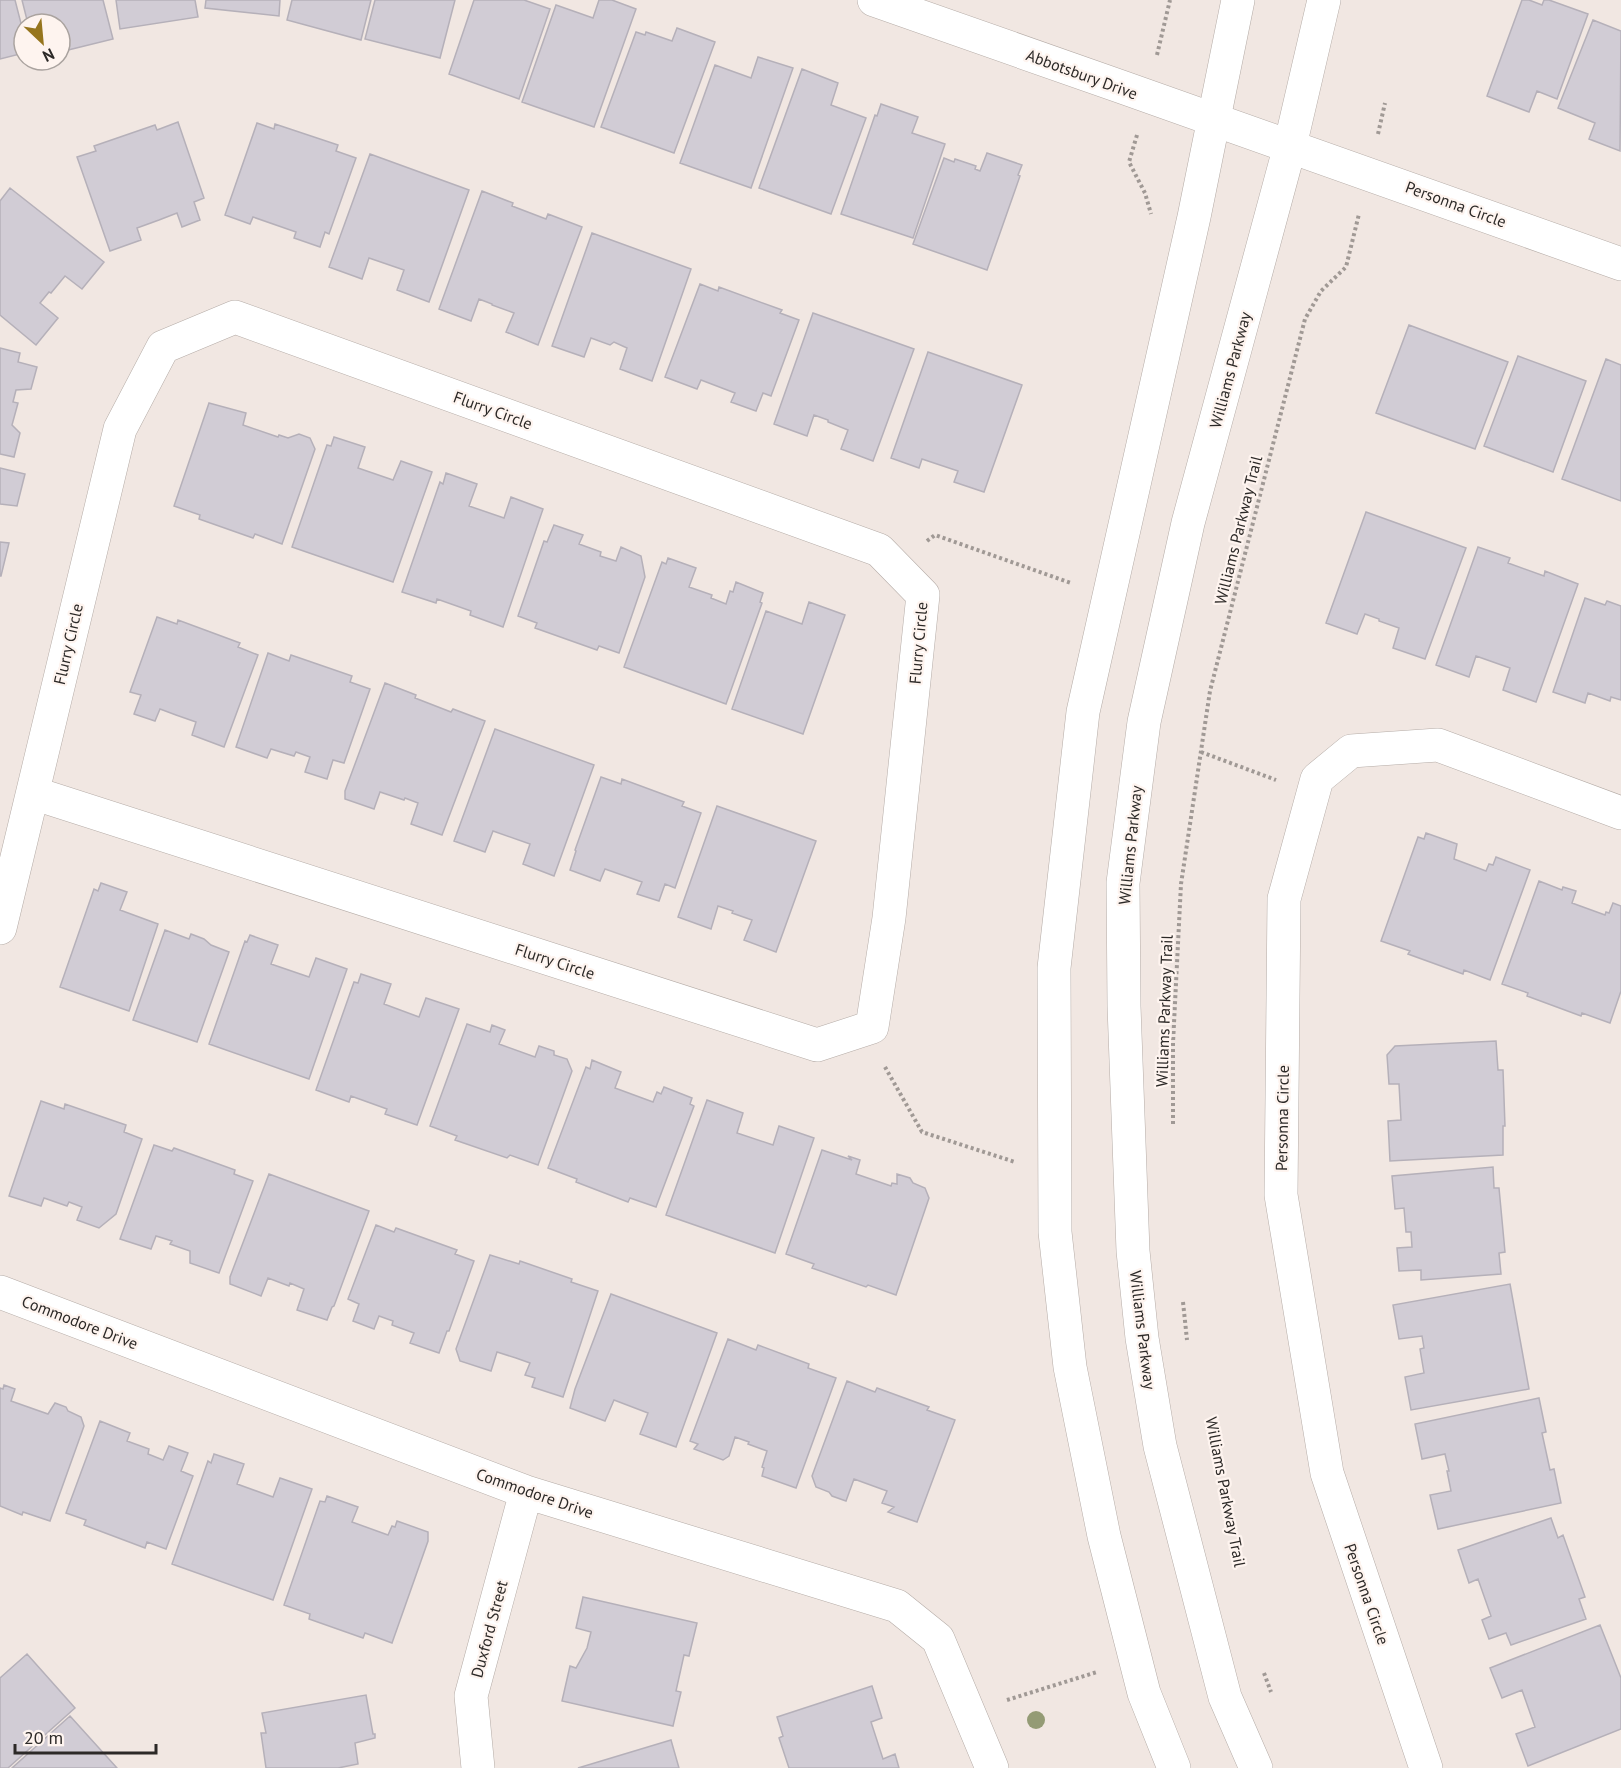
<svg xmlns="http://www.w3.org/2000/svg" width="1621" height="1768" viewBox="0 0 1621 1768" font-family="'PT Sans',sans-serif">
<rect width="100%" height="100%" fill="#f1e7e2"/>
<path fill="#d1ccd5" stroke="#b5b0b9" stroke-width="1.5" d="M0,0H15L24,35V53L0,59Z
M22,0H103L113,39L60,52V24H28Z
M116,0H195L198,17L120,29Z
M206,0H280L279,16L205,8Z
M292,0H371L361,40L287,20Z
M375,0H455L440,58L365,39Z
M474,0H524L550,9L519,99L449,74Z
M599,0H612L636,9L594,127L522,102L556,5L593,18Z
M1522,0H1529L1542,5L1544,0H1549L1588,14L1557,99L1537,91L1529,112L1487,96Z
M1593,20L1621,31L1620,151L1589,139L1595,123L1558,108Z
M677,28L715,42L674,153L601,127L636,32L645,35L646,32L672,41Z
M758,57L793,68L751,188L680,163L715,65L751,78Z
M802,69L838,83L831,105L866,118L831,214L759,188Z
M881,104L918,117L912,133L945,144L913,238L841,214L875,115L877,116Z
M178,122L204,198L194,202L200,220L182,227L177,213L159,220L137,228L141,240L110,251L77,157L96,151L94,146L155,125L157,130Z
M257,123L274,129L275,124L338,145L336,151L356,158L329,234L325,232L320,247L294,238L296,232L253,217L250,224L225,215Z
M987,153L1022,165L1018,175L1020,176L987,270L913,244L944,158L954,162L955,159L976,166L975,169L980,171Z
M370,154L469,190L429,302L397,290L404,270L369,258L362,279L329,267Z
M10,188L104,262L82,289L65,276L51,293L49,292L40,303L58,318L36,345L0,315V201Z
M482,191L513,203L512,206L546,219L548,214L582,227L538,345L506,332L514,313L492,305V304L479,299L471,321L439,309Z
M592,233L691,269L652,381L620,369L627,348L614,342L610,345L591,338L584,357L552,346Z
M700,284L718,291L719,287L782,310L780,313L799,320L771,396L763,393L756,411L731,402L735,393L701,380L697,389L665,377Z
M813,313L914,349L873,461L841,449L848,430L828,422V420L814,415L807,436L774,424Z
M1409,325L1508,362L1475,449L1376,413Z
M0,348L20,353L18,362L37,367L31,389L16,390L13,402L18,403L12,425L20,433L14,457L0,454Z
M928,352L1022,385L984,492L954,482L958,471L922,459L919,468L891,458Z
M1518,356L1586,381L1553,472L1484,446Z
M1606,359L1621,365V501L1562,479Z
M209,403L246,413L243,425L278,437L279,435L288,438L299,434L310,438L315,449L282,544L255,534L253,538L199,519L200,515L174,506Z
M334,437L365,447L358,468L393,480L401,461L432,472L393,582L292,547L327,445L331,446Z
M0,468L25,474L17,506L0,504Z
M446,473L477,484L469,506L504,518L511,497L543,509L503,627L470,615L471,611L437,599L436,603L402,592L440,482L443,484Z
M1366,512L1466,548L1425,659L1393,648L1399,628L1379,621V619L1365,614L1357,634L1326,623Z
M554,525L583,535L579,544L601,552L600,556L616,561L621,547L641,556L645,577L619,653L599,646L597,650L535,628L537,623L518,616L544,541L547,542Z
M0,542L9,543L1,576H0Z
M1478,547L1510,558L1508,563L1544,576L1545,571L1578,584L1536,702L1503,690L1510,668L1476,656L1469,677L1436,665Z
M668,558L696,568L689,587L712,595L711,598L726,604L730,591L733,592L736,582L763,593L760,602L762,603L726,704L624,667L662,562L666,564Z
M1585,598L1605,605L1607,601L1621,606V700L1611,697L1610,701L1588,693L1585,703L1553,692Z
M809,602L845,615L803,734L732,709L766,611L802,624Z
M157,617L177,624L178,620L240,643L238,647L258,655L224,747L192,735L196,722L176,715L160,709L155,721L134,714L141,695L130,692Z
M268,653L289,661L291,655L352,676L350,682L370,689L344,763L333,760L327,779L305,772L310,757L296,752L294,756L271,749L267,758L236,747Z
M385,683L416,695L415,698L451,712L453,709L485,721L442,835L411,824L418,803L405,798L404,800L380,792L374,809L345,799V791Z
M495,729L594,765L554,876L523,864L530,844L493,831L485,852L454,841Z
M601,777L621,784L622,779L684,802L682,806L701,813L675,888L665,884L659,901L637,894L642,882L605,869L600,881L570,870L576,851L575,850Z
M717,806L816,841L776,952L744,940L752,920L732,913L733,911L718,906L711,929L678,917Z
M1426,833L1457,844L1454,859L1486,871L1489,864L1493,865L1496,857L1530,870L1490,980L1464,970L1463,974L1408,954L1410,951L1381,941L1418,837L1424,839Z
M1539,881L1562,890L1563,887L1576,891L1572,903L1605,915L1606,912L1609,913L1613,903L1621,906V991L1610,1023L1582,1013L1581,1016L1527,996L1528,993L1502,984Z
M101,883L127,892L120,910L158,924L129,1011L60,987L94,889L98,891Z
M165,930L189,939L191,934L204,939L211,945L229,952L197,1042L133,1020Z
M250,935L278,945L271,964L309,977L316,958L347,969L309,1079L209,1044L245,941L247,942Z
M361,974L391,984L384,1004L419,1017L426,998L459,1009L417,1125L385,1114L387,1109L351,1096L349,1102L316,1090L354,982L358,983Z
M467,1024L490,1032L492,1025L505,1030L499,1044L535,1057L539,1046L554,1051V1055L567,1059L572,1071L538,1165L510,1155L507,1158L455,1140L457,1136L430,1126Z
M1496,1041L1498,1070H1503L1505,1126H1503V1155L1390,1161L1388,1121L1401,1120L1399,1084H1389L1387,1055L1395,1046Z
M592,1060L621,1072L615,1088L653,1102L657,1092L661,1094L664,1087L692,1098L690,1104L694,1106L656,1207L630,1198L628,1202L576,1182L577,1179L548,1168L586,1067L590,1069Z
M707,1100L743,1113L737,1133L773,1145L779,1126L814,1138L775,1253L666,1215Z
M41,1101L64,1109L65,1104L126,1125L124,1132L142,1139L116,1214L99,1228L77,1220L82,1207L69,1202L67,1206L44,1198L41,1206L9,1196Z
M154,1145L172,1151L174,1148L235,1170L234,1174L253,1181L219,1273L190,1263V1251L170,1244L172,1241L156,1236L151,1249L120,1239Z
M822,1150L852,1160L848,1156L860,1160L856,1174L891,1186L892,1183L897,1184V1174L910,1178L913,1183L925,1188L929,1198L896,1295L868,1285L866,1287L812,1268L814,1264L786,1254Z
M1493,1167L1494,1188H1499L1505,1252L1499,1253L1501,1274L1421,1280V1270L1399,1271L1397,1248L1412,1247L1411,1232H1406L1404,1208L1395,1209L1392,1176Z
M269,1174L369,1211L334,1306L332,1307L327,1320L297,1310L304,1289L290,1283L289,1286L268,1278L261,1296L230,1284V1277Z
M376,1225L394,1232L396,1228L457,1250L455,1254L474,1261L449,1331H447L439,1353L410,1343L414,1333L392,1325L393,1321L379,1316L374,1329L353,1321L359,1304L348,1299Z
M490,1255L519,1264L520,1261L572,1279L571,1282L598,1291L563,1397L532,1387L535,1378L525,1375L530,1363L516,1358L497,1352L491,1371L460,1361L456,1349Z
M1510,1284L1529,1389L1411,1410L1405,1377L1424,1373L1420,1349L1424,1348L1422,1336L1399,1339L1393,1305Z
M611,1294L717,1333L676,1447L640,1434L648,1413L614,1400L605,1421L570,1408L575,1389Z
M728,1339L756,1350L758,1345L809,1364L808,1368L836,1378L796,1488L762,1476L764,1468L762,1467L767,1451L748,1444L749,1442L735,1437L729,1456L723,1460L694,1449L698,1444L690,1441Z
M847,1381L875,1392L877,1388L929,1407L927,1410L955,1420L917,1522L888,1512L894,1507L882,1503L887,1491L854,1479L846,1501L832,1496L829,1492L816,1487L812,1476Z
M4,1385L15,1389L11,1401L48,1414L55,1403L66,1407L68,1411L81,1417L84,1426L50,1521L23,1512L22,1515L0,1506V1388L3,1389Z
M1539,1398L1546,1432L1542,1433L1550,1470L1554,1469L1561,1503L1438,1529L1430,1495L1451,1491L1447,1471H1449L1445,1454L1422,1459L1415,1424Z
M100,1421L130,1433L127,1441L149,1449L148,1454L163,1460L169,1446L188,1453L181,1471L193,1476L166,1549L147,1542L145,1548L84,1525L86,1520L66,1513Z
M214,1454L244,1464L237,1484L273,1497L280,1478L312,1489L273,1600L172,1564L208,1461L211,1463Z
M327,1496L358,1507L352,1522L388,1535L392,1526L395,1527L397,1521L428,1532V1541L392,1643L365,1633L363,1638L309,1619L310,1614L284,1605L320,1501L325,1502Z
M1551,1518L1558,1538L1563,1535L1585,1597L1579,1599L1586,1619L1511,1645L1506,1633L1489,1639L1482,1620L1491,1616L1478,1579L1469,1583L1458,1550Z
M583,1597L697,1623L689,1656L684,1655L676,1691L681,1692L673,1726L562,1701L570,1666L576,1668L587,1648L591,1632L576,1628Z
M1600,1625L1621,1678V1729L1528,1766L1516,1734L1535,1727L1522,1690L1502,1698L1490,1668Z
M27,1654L75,1708L8,1768H0V1678Z
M872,1686L882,1718L871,1722L883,1759L895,1754L899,1768H789L779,1738L783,1736L777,1717Z
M366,1695L373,1734H375V1738L355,1743L358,1764L338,1768H266L261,1733H266L262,1713Z
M70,1716L117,1768H12Z
M671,1740L679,1768H578Z"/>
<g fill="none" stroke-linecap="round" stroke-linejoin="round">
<defs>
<path id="minor" d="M874,0C1123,88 1373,174 1621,264
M0,928L120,429L163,347L235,317L879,550L923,595L889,918L872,1027L817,1045L33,793
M0,1292L526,1492L897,1606L938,1639L992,1768
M478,1768L471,1696L526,1492
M1426,1768L1327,1473L1281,1195L1284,899L1317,779L1351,751L1438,745L1621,813"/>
<path id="major" d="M1174,1768L1144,1693L1104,1536L1070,1367L1055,1232L1054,968L1083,712L1194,217L1238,0
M1256,1768L1225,1697L1160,1446L1142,1338L1133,1251L1124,1006L1123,883L1144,722L1188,523L1290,146L1324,0"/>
</defs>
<use href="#minor" stroke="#b5aca7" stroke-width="34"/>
<use href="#major" stroke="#b5aca7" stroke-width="34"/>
<path stroke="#a09995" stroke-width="4" stroke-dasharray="3 3" stroke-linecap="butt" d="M1157,55L1170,0
M1378,134L1385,103
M1137,135L1129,162L1145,193L1151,214
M927,541L935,535L1071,583
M1201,752L1276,780
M885,1067L922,1132L1015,1162
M1173,1124V1043L1181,884L1210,691L1305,319L1321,291L1346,267L1359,214
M1183,1302L1187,1340
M1264,1673L1271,1692
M1007,1700L1097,1672"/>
<use href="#minor" stroke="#fff" stroke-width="33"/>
<use href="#major" stroke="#fff" stroke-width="33"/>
</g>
<circle fill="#949b75" cx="1036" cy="1720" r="9"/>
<g text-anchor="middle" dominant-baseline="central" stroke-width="4.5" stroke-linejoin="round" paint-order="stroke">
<g font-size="16" fill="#2c2927" stroke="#fef4ef">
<text transform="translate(1082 74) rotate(20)">Abbotsbury Drive</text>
<text transform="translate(1456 204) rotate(20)">Personna Circle</text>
<text transform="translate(1230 370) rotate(-75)">Williams Parkway</text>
<text transform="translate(493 410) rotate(20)">Flurry Circle</text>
<text transform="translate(1238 530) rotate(-76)">Williams Parkway Trail</text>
<text transform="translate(918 643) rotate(-85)">Flurry Circle</text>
<text transform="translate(68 644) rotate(-77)">Flurry Circle</text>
<text transform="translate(1130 845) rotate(-84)">Williams Parkway</text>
<text transform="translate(555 961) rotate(18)">Flurry Circle</text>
<text transform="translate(1164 1011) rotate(-88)">Williams Parkway Trail</text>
<text transform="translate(1282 1118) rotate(-89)">Personna Circle</text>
<text transform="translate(80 1322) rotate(21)">Commodore Drive</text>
<text transform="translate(1143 1330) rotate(83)">Williams Parkway</text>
<text transform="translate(1226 1492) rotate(79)">Williams Parkway Trail</text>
<text transform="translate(535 1493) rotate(19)">Commodore Drive</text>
<text transform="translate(1367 1594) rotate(71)">Personna Circle</text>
<text transform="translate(489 1629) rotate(-75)">Duxford Street</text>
</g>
</g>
<g transform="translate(42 42) rotate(154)"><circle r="28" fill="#fef4ef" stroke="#aaa39f" stroke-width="1.5"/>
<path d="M0-4.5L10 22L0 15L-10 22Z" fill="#96751d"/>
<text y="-9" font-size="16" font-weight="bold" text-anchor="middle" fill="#2c2927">N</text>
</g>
<path d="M15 1744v9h141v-9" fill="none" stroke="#2c2927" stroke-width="3"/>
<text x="24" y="1744" font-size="18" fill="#2c2927" stroke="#fef4ef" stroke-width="4.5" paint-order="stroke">20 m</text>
</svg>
